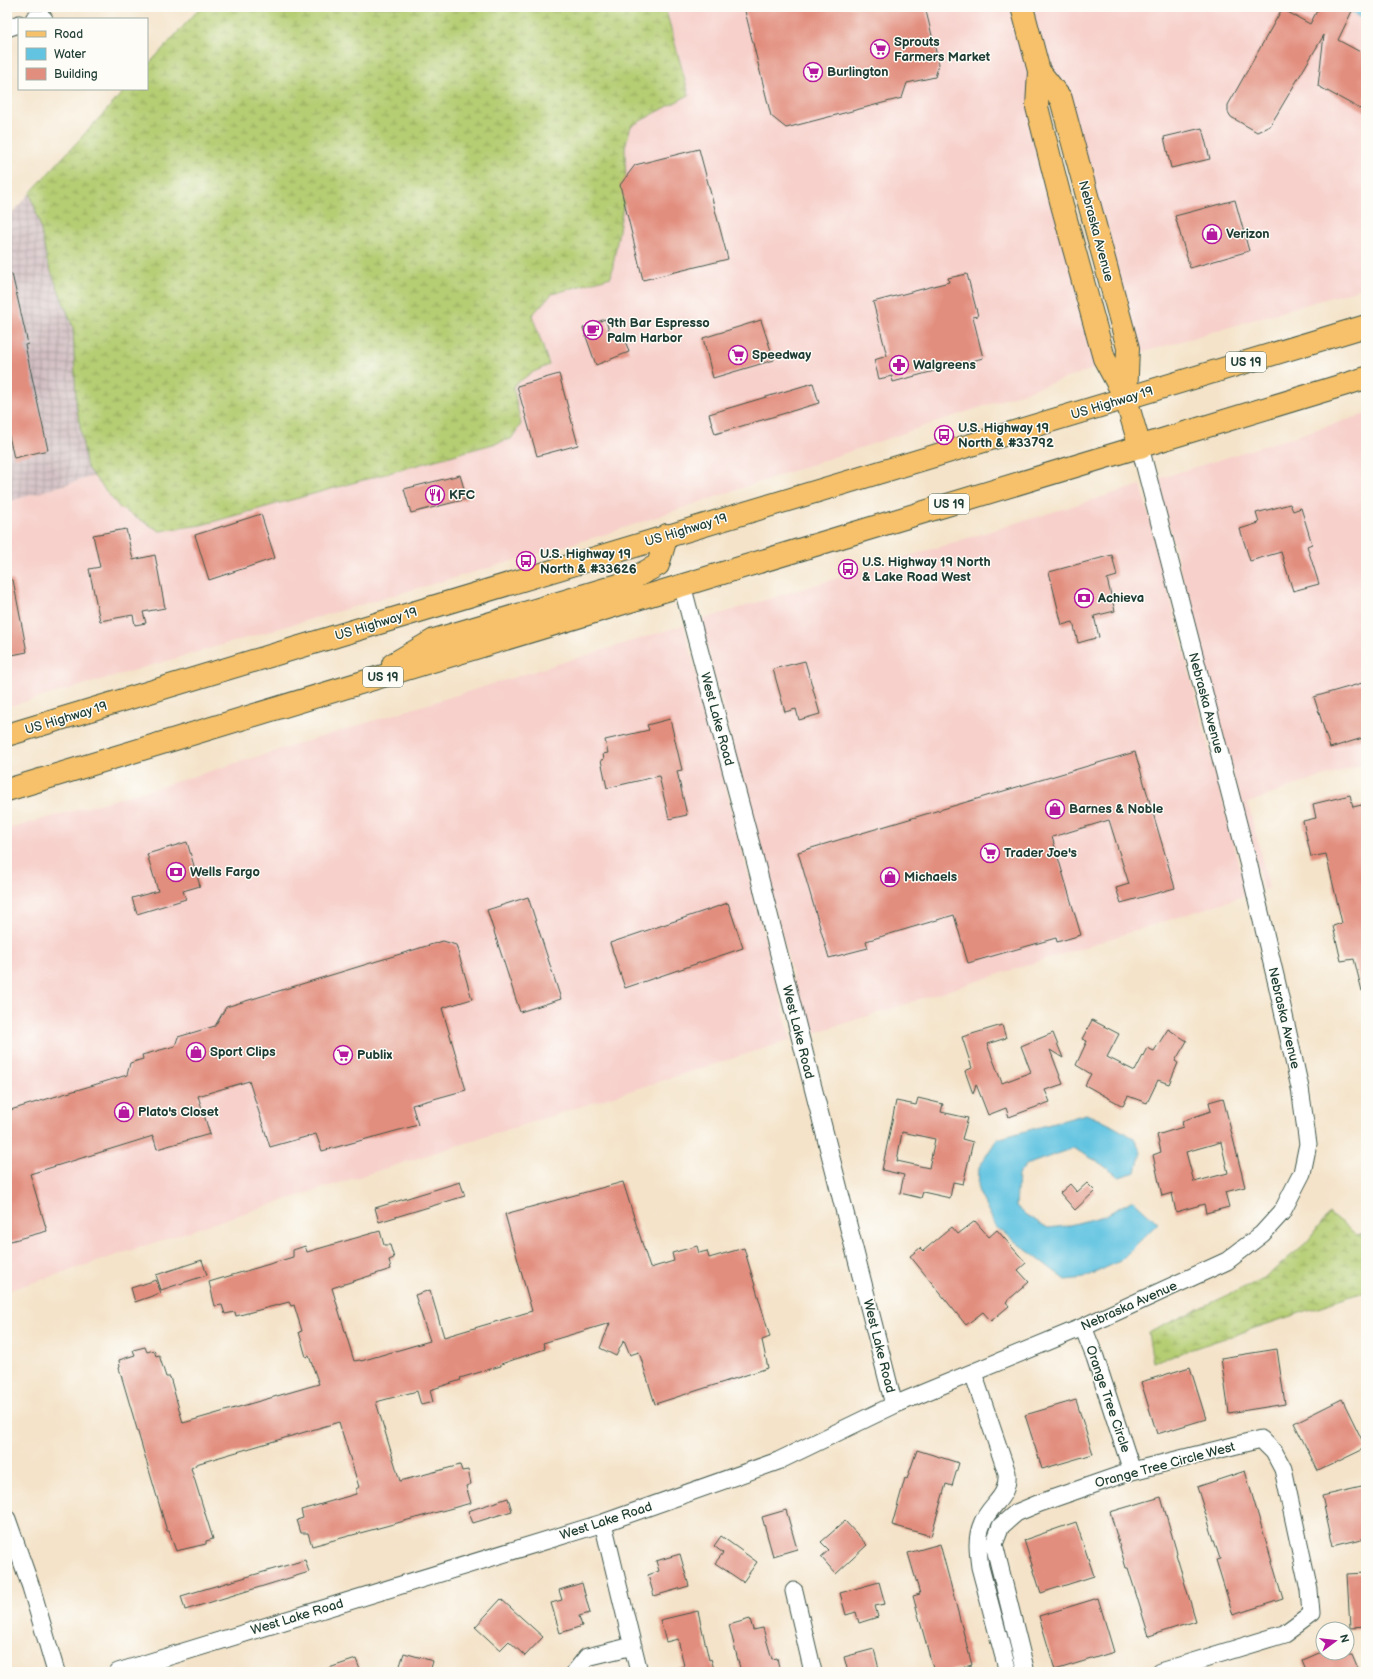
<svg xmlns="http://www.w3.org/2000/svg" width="1373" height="1679" viewBox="0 0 1373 1679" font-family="'Balsamiq Sans',sans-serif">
<defs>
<pattern id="industrial-grid" width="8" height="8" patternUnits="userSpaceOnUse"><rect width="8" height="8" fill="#d2bec2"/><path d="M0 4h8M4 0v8" fill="none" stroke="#aa9c9e"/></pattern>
<pattern id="wetland-marsh" width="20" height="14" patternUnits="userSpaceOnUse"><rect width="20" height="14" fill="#b5cd73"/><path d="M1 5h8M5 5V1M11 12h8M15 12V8" fill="none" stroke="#93a85f"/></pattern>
</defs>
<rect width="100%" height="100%" fill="#fdfcf7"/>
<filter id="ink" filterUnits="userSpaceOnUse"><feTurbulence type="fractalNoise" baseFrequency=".025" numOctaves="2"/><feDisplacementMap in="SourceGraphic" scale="8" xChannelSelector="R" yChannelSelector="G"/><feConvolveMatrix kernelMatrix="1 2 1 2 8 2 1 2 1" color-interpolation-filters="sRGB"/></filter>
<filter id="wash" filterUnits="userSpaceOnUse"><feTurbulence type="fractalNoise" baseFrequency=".012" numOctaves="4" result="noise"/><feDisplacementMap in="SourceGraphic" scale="16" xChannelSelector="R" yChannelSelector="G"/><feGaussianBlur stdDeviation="0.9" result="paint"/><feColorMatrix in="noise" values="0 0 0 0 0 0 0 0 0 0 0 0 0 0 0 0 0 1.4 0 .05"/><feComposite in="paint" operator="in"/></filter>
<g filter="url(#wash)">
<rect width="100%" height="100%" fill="#f4e3c9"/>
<path fill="#f7d0cb" d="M665,7H1013L1029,68L1027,69L1030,73L1099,367L606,534L7,707V502L94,476L120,508L160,531L201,525L511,439L521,424L513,386L531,373L549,365L532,315L552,294L611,277L626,189L625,147L631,126L688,95Z
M1031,7H1342L1366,21V287L1137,354L1048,68Z
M1366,414V763L1294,786L1248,803L1269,888L1263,890L1157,479Z
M1141,485L1247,895L808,1035L700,620Z
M684,625L791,1040L263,1207L7,1291V829L149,790Z"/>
<path fill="url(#industrial-grid)" d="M30,193L39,221L47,261L73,327L76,402L87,468L94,476L7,502V219Z"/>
<path fill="url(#wetland-marsh)" stroke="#6a8554" d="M201,7H665L689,95L631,126L625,147L626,189L611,277L552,294L532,315L549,365L531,373L513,386L521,424L511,439L201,525L160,531L120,508L87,468L76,402L73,327L47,261L39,221L30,193L126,89H147V66Z
M1329,1213L1357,1235L1366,1233V1291L1153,1362L1148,1333L1266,1277L1307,1242Z"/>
<path fill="#63c4e1" stroke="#41808a" d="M1342,7H1366V21Z
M1086,1114L1107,1123L1134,1138L1141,1151L1136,1172L1119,1177L1100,1163L1073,1148L1026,1165L1018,1175L1016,1206L1026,1215L1048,1228L1066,1226L1104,1216L1133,1200L1158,1223L1120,1261L1084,1278L1066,1280L996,1227L978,1190L979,1167L997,1139Z"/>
<g id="blocks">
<path fill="#e28e7e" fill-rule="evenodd" d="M744,7H925L939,64L935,77L907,83L902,98L786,128L771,116Z
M1319,7H1345L1352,11L1338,40L1366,55V112L1318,86L1324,35L1270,126L1257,132L1231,117L1228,112V105L1282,9L1310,24Z
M1202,128L1210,159L1171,168L1164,137Z
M699,149L728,259L643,280L620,185L635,165Z
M1235,200L1249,251L1190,268L1175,216Z
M12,274L28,344L25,345L48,450L14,458L7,427V275Z
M967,274L978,316L973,317L983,358L893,382L892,376L879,379L874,360L887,356L873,302L949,282L948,278Z
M605,319L612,338L623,334L629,352L596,365L583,328Z
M761,320L774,360L713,378L703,338Z
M559,374L578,445L537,456L517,386Z
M813,383L819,403L715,434L709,414Z
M460,475L467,499L411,513L404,489Z
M1290,504L1293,511L1301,508L1312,544L1307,546L1319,584L1293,591L1281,552L1250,561L1240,529L1259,523L1256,513Z
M261,514L275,558L209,580L195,535Z
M126,529L133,560L155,555L165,608L143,612L146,623L135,625L133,615L100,621L89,569L100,567L93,535Z
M1112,555L1117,576L1107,579L1115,611L1094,616L1099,637L1078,643L1073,622L1062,625L1049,572Z
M7,580H13L27,652L7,656Z
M805,661L820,714L799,720L796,709L785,712L773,669Z
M1366,682V737L1330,748L1314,697Z
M670,719L682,770L677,771L687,815L669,819L659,776L607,788L601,760L604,759L603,754L608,753L605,740L649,730L647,725Z
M1135,752L1175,888L1121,903L1116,888L1129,884L1109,820L1052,837L1081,935L1057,942L1056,938L968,963L954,915L866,941L868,948L829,958L798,852Z
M1350,795L1353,807L1366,804V991H1362L1354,959L1341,961L1333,926L1342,923L1326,854L1311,857L1303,821L1316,818L1313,804Z
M187,842L200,886L183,891L186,899L137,914L132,898L158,891L147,854Z
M528,897L561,999L520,1012L487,910Z
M728,903L743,948L625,988L610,943Z
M443,941L456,945L472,999L442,1008L466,1090L412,1105L418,1125L322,1151L316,1134L270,1147L249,1081L198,1096L210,1134L157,1149L153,1136L30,1174L47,1231L7,1242V1111L127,1075L130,1063L143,1059L142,1055L175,1046L178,1037L215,1026L226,1007Z
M1092,1020L1119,1034L1107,1057L1135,1071L1147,1048L1154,1051L1168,1029L1187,1041L1175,1061L1178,1063L1169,1084L1158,1080L1147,1103L1128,1096L1123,1106L1085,1085L1091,1074L1076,1065L1087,1041L1082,1039Z
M1002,1025L1006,1038L987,1044L1002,1083L1031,1072L1021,1046L1053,1033L1063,1058L1050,1050L1063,1084L1045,1090L1050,1102L1009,1117L1006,1108L988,1115L976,1084L973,1094L965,1071L972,1068L962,1037Z
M918,1098L943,1104L941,1112L968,1118L962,1139L973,1142L963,1184L953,1182L950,1198L923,1192L921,1198L900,1193L904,1175L882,1170L896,1101L916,1105ZM902,1132L935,1139L929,1168L897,1161Z
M1223,1098L1245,1187L1225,1192L1229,1207L1206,1213L1204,1204L1176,1212L1172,1193L1162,1196L1153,1155L1161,1152L1157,1135L1183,1127L1182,1121L1211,1111L1209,1102ZM1221,1142L1228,1173L1194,1182L1186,1152Z
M460,1182L465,1196L379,1222L375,1208Z
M623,1182L650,1268L674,1261L672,1253L697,1246L699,1253L707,1251L709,1258L744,1248L770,1337L762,1340L768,1368L655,1404L639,1352L630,1355L624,1340L616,1356L600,1348L610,1323L543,1343L545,1349L501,1364V1366L460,1378L461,1380L430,1390L433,1402L421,1405L417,1391L376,1402L400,1481L460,1465L462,1471L468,1470L471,1484L466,1486L471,1503L312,1546L308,1533H301L297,1520L303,1518L301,1510L356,1494V1489L359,1487L339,1422L196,1464L195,1466L191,1468L213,1539L206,1541V1544L176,1551L169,1531H167L119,1368L120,1367L119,1360L135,1355L133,1350L145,1347L147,1352L154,1350L156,1356L159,1355L166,1377H170L183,1423L319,1384L309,1356L306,1357L299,1332L302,1331L294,1305L291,1306L289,1302L236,1316L235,1312L225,1314L222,1305L215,1306L209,1282L293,1257V1250L305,1246L307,1252L380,1231L384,1245H390L394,1258L389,1260L391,1269L332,1288L354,1361L360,1360L361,1361L430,1341L415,1295L430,1290L444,1337L532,1311L505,1214Z
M1087,1183L1095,1191L1075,1210L1060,1193L1070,1184L1077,1192Z
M975,1221L989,1237L997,1230L1026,1263L1018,1270L1029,1282L1006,1302L1009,1306L991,1321L983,1312L966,1325L910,1256L920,1248L923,1251L952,1227L958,1234Z
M202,1260L207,1275L161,1290L156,1275Z
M156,1280L161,1293L135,1302L131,1288Z
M1277,1349L1285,1404L1229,1413L1221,1358Z
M1190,1367L1206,1419L1157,1434L1141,1382Z
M1342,1399L1366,1448L1318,1471L1294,1423Z
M1076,1400L1093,1454L1042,1469L1025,1415Z
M917,1450L959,1463L952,1486L946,1484L931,1536L892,1525L905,1478L907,1479Z
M1245,1471L1283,1599L1233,1615L1216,1560L1220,1559L1197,1487Z
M1366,1486V1538L1333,1546L1322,1496Z
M1161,1497L1177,1553L1176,1554L1196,1621L1149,1636L1128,1568H1126L1110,1512Z
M508,1498L512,1511L473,1523L468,1511Z
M786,1510L797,1549L773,1556L762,1517Z
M845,1521L867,1545L836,1574L821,1557L829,1550L821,1542Z
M1076,1522L1094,1576L1041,1593L1024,1540Z
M721,1536L757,1562L743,1582L715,1563L723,1553L714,1546Z
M940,1544L972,1665L945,1672H934L913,1596L920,1594L908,1553Z
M680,1554L689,1586L654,1596L648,1575L659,1571L656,1561Z
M305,1560L309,1572L185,1610L181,1596Z
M1366,1573V1628L1350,1629L1347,1574Z
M879,1582L885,1604L875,1606L878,1617L859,1623L856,1612L846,1615L840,1593Z
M582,1583L590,1613L579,1616L582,1626L560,1633L551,1603L562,1600L559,1590Z
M1098,1598L1114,1652L1055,1670L1039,1616Z
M501,1599L543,1637L525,1656L509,1641L500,1650L475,1627Z
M698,1611L709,1660L711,1659L715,1672H679L678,1668L684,1666L678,1639L666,1642L660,1620Z
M750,1619L753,1630L763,1628L772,1659L777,1658L780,1672H741L729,1625Z
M874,1649L879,1669L867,1672H848L844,1657Z
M404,1653L433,1661L430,1672H398Z
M1318,1653H1352L1360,1672H1307L1302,1660Z
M356,1659L361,1672H324L323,1670Z"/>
</g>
</g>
<g filter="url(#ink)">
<use href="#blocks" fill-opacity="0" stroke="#3f564a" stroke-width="1"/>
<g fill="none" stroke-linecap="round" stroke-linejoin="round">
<defs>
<path id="minor" d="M34,19H44
M7,28L19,24
M682,585L754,856L894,1405
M1083,1327L1095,1357L1132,1471
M973,1373L1007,1473C1009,1499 990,1503 982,1524C976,1538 978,1552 980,1567L1008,1672
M7,1519L31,1587L56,1672
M603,1523L639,1672
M794,1591L813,1672
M118,1672L603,1523L778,1461L894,1405L1083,1327L1227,1261L1262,1234L1282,1212L1302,1173L1308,1144L1300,1088L1277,984L1249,866L1140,447
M575,1672L587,1657L633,1646
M1026,1672L994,1544L1001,1526L1016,1513L1040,1503L1132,1471L1261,1439L1274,1452L1283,1469L1309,1590L1311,1614L1284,1634L1160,1672"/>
<path id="major" d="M1022,7L1039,71L1037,107L1062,205L1104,358L1126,399L1140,447
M1039,71L1061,99L1128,348L1126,399"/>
<path id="highway" d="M393,664L434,640L622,584L658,565L667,535
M7,735L1366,326
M7,790L1366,378"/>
</defs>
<use href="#minor" stroke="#3f564a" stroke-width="19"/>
<use href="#major" stroke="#3f564a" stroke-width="24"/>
<use href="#highway" stroke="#3f564a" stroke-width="24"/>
<use href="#minor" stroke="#fff" stroke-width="17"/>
<use href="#major" stroke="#f6c16b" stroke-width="22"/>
<use href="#highway" stroke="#f6c16b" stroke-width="22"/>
</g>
</g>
<defs>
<symbol id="supermarket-ring" viewBox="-11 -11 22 22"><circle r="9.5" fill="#fdfcf7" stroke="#b5179e" stroke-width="1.5"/><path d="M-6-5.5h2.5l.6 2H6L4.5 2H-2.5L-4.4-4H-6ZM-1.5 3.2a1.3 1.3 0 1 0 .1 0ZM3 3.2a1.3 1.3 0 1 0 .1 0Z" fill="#b5179e"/></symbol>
<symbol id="shop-ring" viewBox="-11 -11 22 22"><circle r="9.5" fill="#fdfcf7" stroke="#b5179e" stroke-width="1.5"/><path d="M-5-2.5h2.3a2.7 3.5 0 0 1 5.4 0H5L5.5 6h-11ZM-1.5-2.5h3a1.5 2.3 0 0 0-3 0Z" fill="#b5179e"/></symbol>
<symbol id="cafe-ring" viewBox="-11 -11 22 22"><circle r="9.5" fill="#fdfcf7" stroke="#b5179e" stroke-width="1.5"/><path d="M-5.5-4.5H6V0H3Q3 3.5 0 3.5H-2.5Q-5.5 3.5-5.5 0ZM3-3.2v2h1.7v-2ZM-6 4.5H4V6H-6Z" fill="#b5179e"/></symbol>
<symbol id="pharmacy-ring" viewBox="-11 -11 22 22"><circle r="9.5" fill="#fdfcf7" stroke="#b5179e" stroke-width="1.5"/><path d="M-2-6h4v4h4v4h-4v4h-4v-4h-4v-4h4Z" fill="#b5179e"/></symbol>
<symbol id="bus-ring" viewBox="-11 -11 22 22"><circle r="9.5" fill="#fdfcf7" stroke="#b5179e" stroke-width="1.5"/><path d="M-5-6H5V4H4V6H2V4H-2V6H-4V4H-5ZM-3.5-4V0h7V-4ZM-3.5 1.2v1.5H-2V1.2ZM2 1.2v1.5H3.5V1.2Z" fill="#b5179e"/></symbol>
<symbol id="restaurant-ring" viewBox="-11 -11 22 22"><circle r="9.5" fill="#fdfcf7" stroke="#b5179e" stroke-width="1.5"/><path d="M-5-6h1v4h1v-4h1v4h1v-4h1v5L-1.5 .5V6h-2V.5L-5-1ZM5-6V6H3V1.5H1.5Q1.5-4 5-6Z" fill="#b5179e"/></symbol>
<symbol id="bank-ring" viewBox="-11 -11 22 22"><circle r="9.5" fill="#fdfcf7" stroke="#b5179e" stroke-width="1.5"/><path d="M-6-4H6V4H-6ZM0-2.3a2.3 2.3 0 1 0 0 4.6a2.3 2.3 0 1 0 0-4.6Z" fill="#b5179e"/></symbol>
</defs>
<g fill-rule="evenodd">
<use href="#supermarket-ring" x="869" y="38" width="22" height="22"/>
<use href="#supermarket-ring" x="802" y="61" width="22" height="22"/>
<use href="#shop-ring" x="1201" y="223" width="22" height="22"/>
<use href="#cafe-ring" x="582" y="319" width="22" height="22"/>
<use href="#supermarket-ring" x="727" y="344" width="22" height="22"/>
<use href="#pharmacy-ring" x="888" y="354" width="22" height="22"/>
<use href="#bus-ring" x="933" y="424" width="22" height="22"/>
<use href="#restaurant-ring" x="424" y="484" width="22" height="22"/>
<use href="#bus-ring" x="515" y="550" width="22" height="22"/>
<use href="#bus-ring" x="837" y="558" width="22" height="22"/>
<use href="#bank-ring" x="1073" y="587" width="22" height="22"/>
<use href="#shop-ring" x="1044" y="798" width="22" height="22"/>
<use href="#supermarket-ring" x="979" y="842" width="22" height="22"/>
<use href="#bank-ring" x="165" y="861" width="22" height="22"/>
<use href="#shop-ring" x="879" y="866" width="22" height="22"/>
<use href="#shop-ring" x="185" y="1041" width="22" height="22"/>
<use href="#supermarket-ring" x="332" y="1044" width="22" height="22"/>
<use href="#shop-ring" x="113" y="1101" width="22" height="22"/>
</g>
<g text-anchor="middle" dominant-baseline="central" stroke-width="3" stroke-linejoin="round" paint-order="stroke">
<g fill="#fdfcf7" stroke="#62766e" stroke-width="1">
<rect x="1226" y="352" width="40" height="20" rx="3"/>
<rect x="929" y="494" width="40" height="20" rx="3"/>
<rect x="363" y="667" width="40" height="20" rx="3"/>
</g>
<g font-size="12" font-weight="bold" fill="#1f3d34">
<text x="1246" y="362">US 19</text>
<text x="949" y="504">US 19</text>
<text x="383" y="677">US 19</text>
</g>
<g font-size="13" font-weight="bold" fill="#1f3d34" stroke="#fdfcf7" text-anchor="start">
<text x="894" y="42">Sprouts<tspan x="894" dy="15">Farmers Market</tspan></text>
<text x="827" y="72">Burlington</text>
<text x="1226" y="234">Verizon</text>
<text x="607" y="323">9th Bar Espresso<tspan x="607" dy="15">Palm Harbor</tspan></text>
<text x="752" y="355">Speedway</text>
<text x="913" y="365">Walgreens</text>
<text x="958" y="428">U.S. Highway 19<tspan x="958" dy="15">North &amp; #33792</tspan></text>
<text x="449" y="495">KFC</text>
<text x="540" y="554">U.S. Highway 19<tspan x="540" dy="15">North &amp; #33626</tspan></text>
<text x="862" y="562">U.S. Highway 19 North<tspan x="862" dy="15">&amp; Lake Road West</tspan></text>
<text x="1098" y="598">Achieva</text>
<text x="1069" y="809">Barnes &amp; Noble</text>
<text x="1004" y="853">Trader Joe's</text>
<text x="190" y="872">Wells Fargo</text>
<text x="904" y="877">Michaels</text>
<text x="210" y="1052">Sport Clips</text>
<text x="357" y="1055">Publix</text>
<text x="138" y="1112">Plato's Closet</text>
</g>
<g font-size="13" fill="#1f3d34" stroke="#fdfcf7">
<text transform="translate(1096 231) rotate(75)">Nebraska Avenue</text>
<text transform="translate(1112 403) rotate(-17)">US Highway 19</text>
<text transform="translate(686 530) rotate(-17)">US Highway 19</text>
<text transform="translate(376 624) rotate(-17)">US Highway 19</text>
<text transform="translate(1206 703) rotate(75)">Nebraska Avenue</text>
<text transform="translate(66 718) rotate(-17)">US Highway 19</text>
<text transform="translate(717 719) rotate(75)">West Lake Road</text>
<text transform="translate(1284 1018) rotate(77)">Nebraska Avenue</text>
<text transform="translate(798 1032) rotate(76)">West Lake Road</text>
<text transform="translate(1129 1306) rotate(-24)">Nebraska Avenue</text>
<text transform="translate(879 1346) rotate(76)">West Lake Road</text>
<text transform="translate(1108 1399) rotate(71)">Orange Tree Circle</text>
<text transform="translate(1165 1465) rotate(-15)">Orange Tree Circle West</text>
<text transform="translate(606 1521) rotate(-18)">West Lake Road</text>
<text transform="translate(297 1617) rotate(-17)">West Lake Road</text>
</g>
</g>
<rect width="1373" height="1679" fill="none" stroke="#fdfcf7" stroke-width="24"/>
<rect x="18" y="18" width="130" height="72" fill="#fdfcf7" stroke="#a4b0a9"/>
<rect x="26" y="31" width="20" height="6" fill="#f6c16b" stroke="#a4b0a9"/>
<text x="54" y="38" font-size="12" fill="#1f3d34">Road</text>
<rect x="26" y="48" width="20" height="12" fill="#63c4e1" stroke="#a4b0a9"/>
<text x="54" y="58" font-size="12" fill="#1f3d34">Water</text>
<rect x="26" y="68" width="20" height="12" fill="#e28e7e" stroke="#a4b0a9"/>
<text x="54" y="78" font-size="12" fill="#1f3d34">Building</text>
<g transform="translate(1335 1641) rotate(75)"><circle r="19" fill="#fdfcf7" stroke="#a4b0a9"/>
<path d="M0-3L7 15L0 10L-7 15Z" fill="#b5179e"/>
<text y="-6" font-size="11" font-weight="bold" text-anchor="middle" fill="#1f3d34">N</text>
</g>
</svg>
